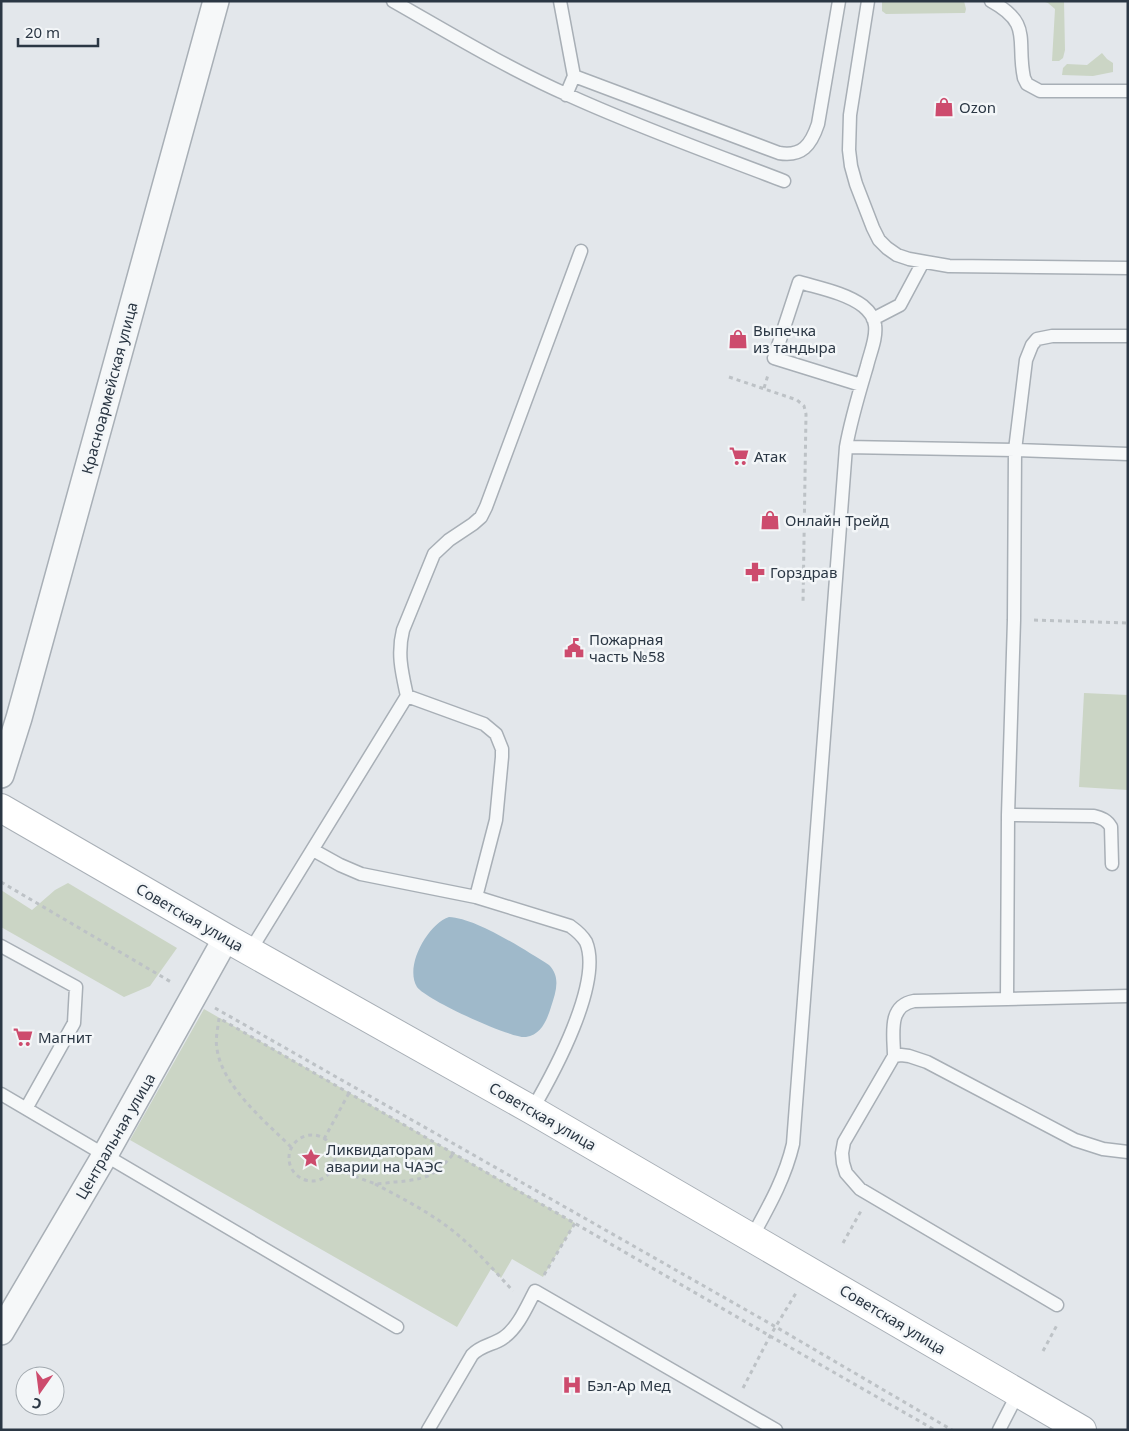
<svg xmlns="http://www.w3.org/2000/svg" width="1129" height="1431" viewBox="0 0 1129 1431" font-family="'Noto Sans',sans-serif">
<rect width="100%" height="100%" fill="#e3e7eb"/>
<path fill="#cbd5c5" d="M882,1H964L966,9L965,13H962L886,14L882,11Z
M1042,1H1064L1065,50L1063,58L1059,61H1052L1055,9L1048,3Z
M1102,53L1107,59L1113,63V72L1093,76L1062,75L1063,68L1067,64L1087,65Z
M1084,693L1128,695V790L1079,787Z
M68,883L177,948L150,986L124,997L1,927V890L32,910L55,890Z
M204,1009L575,1223L543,1277L512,1259L501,1278L491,1269L457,1327L130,1140Z"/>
<path fill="#9fb9ca" d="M449,917C476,918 525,950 549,965C561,977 556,992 551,1007C547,1020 541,1035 526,1037C511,1039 425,999 417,987C404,966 428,924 449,917Z"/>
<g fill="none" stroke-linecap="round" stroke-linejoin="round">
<defs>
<path id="lane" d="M393,1C451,34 507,68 568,95C638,127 711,153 784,181
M560,1L574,76
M868,1L850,115L849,150L851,166L856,184L873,228L879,240L887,248L897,255L909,259L949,266L1128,268
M991,1C1033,24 1016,40 1024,78L1027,84L1040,91H1128
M566,95L574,76L779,153C802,157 811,145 818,124L839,1
M873,319L900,305L923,262
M846,447L1015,450L1026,360L1032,345L1037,339L1052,336H1128
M1128,454L1015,450L1014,620L1008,815L1007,999L1128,996
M407,696C402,673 397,654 403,630L434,554L449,540L473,524L481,517L486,507L581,251
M1008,815L1094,816C1102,818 1107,820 1111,827L1112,864
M313,850L340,865L361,874L476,897
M1,946L76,987L74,1023L27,1107
M250,951L407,696L484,724L496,734L502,749V757L496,820L476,897L570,926C577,931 582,935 586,942C603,983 553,1074 532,1110
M894,1056C894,1035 887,1006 914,1001L1007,999
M1,1094L397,1327
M752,1237C769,1206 785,1178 793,1144L846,447C851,419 859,393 867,366C870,353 877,338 875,325C874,317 869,311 863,306C846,293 819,288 799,282L774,358L861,385
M1057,1305L860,1189L846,1173L843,1163L842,1153L844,1142L894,1056L901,1055L909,1056L927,1062L1075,1140L1103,1149L1128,1152
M428,1430L472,1355C481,1345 493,1345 503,1338C518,1328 527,1306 535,1291L776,1430
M999,1430L1018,1393"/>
<path id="street" d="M1,775L19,718L216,1
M1,1332L105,1155L226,938"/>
<path id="secondary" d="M1,808L226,938L532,1110L1082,1430"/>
</defs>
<use href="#lane" stroke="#a8afb6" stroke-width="15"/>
<use href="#street" stroke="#a8afb6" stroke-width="28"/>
<use href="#secondary" stroke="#a8afb6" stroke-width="30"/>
<path stroke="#bdc2c6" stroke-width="3" stroke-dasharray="4 4" stroke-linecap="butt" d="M729,377L797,400L804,406L806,414L803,604
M764,388L768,375
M1034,620L1128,623
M1,882L171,982
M215,1008L776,1327L952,1430
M289 1158a23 23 0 1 1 46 0a23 23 0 1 1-46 0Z
M324,1139L349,1093
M291,1147C266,1122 222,1086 217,1049C215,1039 218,1028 219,1018L770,1336L935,1430
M333,1166C346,1172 360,1179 373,1183C380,1185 389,1182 396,1182C425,1179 435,1177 453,1154
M375,1184C400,1197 425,1210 448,1227C472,1245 493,1269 513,1291
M843,1243L861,1211
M544,1275L575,1223
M1043,1351L1057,1325
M743,1388L770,1336L796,1293"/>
<use href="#lane" stroke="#f6f8f9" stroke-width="12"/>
<use href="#street" stroke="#f6f8f9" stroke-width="25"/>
<use href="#secondary" stroke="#fff" stroke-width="28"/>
</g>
<defs>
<symbol id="shop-bare" viewBox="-9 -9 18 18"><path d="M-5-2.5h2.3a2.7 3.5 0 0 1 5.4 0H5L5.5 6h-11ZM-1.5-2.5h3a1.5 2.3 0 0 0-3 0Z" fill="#cd4b6d" stroke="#f3f6f8" stroke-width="2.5" paint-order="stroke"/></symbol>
<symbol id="supermarket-bare" viewBox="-9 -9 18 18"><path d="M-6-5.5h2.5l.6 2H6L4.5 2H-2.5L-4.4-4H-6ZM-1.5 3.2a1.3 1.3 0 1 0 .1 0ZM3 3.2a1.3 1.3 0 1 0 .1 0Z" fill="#cd4b6d" stroke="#f3f6f8" stroke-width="2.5" paint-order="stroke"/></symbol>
<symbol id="pharmacy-bare" viewBox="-9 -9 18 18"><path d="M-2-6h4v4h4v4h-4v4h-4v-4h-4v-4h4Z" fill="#cd4b6d" stroke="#f3f6f8" stroke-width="2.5" paint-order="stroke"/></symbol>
<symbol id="civic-bare" viewBox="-9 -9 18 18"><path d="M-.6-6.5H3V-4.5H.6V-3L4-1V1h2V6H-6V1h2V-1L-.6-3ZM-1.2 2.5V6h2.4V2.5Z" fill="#cd4b6d" stroke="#f3f6f8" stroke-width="2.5" paint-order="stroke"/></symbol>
<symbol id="sight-bare" viewBox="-9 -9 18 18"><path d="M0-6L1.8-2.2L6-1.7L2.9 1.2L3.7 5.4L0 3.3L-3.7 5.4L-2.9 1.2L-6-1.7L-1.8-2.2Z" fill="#cd4b6d" stroke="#f3f6f8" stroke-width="2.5" paint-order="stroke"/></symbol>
<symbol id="hospital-bare" viewBox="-9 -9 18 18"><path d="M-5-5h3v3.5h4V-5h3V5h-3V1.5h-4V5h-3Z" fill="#cd4b6d" stroke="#f3f6f8" stroke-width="2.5" paint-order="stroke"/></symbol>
</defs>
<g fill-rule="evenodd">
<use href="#shop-bare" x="930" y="93" width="28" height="28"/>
<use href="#shop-bare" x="724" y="325" width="28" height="28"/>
<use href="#supermarket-bare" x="725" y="442" width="28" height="28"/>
<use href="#shop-bare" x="756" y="506" width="28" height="28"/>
<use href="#pharmacy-bare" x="741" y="558" width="28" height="28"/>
<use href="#civic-bare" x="560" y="634" width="28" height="28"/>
<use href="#supermarket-bare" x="9" y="1023" width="28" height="28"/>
<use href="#sight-bare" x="297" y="1144" width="28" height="28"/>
<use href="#hospital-bare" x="558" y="1371" width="28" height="28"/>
</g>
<g text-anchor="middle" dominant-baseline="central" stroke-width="5" stroke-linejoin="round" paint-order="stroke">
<g font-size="15" fill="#2b3744" stroke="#f3f6f8" text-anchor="start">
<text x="959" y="107">Ozon</text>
<text x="753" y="330">Выпечка<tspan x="753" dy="17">из тандыра</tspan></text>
<text x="754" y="456">Атак</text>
<text x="785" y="520">Онлайн Трейд</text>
<text x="770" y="572">Горздрав</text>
<text x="589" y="639">Пожарная<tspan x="589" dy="17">часть №58</tspan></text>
<text x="38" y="1037">Магнит</text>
<text x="326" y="1149">Ликвидаторам<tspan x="326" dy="17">аварии на ЧАЭС</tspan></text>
<text x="587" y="1385">Бэл-Ар Мед</text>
</g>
<g font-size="15" fill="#2b3744" stroke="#f3f6f8">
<text transform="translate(109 388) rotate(-75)">Красноармейская улица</text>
<text transform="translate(190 917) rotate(30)">Советская улица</text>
<text transform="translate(543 1116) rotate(30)">Советская улица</text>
<text transform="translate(115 1136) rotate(-60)">Центральная улица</text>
<text transform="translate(893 1319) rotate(31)">Советская улица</text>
</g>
</g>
<rect width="1129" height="1431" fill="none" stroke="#2b3744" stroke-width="5"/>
<g transform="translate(40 1391) rotate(194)"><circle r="24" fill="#f3f6f8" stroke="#a3aab0"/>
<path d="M0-4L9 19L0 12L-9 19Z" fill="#cd4b6d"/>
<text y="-8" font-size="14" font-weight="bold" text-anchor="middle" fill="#2b3744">С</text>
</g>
<path d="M18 38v8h80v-8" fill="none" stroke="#2b3744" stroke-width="2.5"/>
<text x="25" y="38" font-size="15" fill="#2b3744" stroke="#f3f6f8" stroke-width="4" paint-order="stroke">20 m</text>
</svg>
